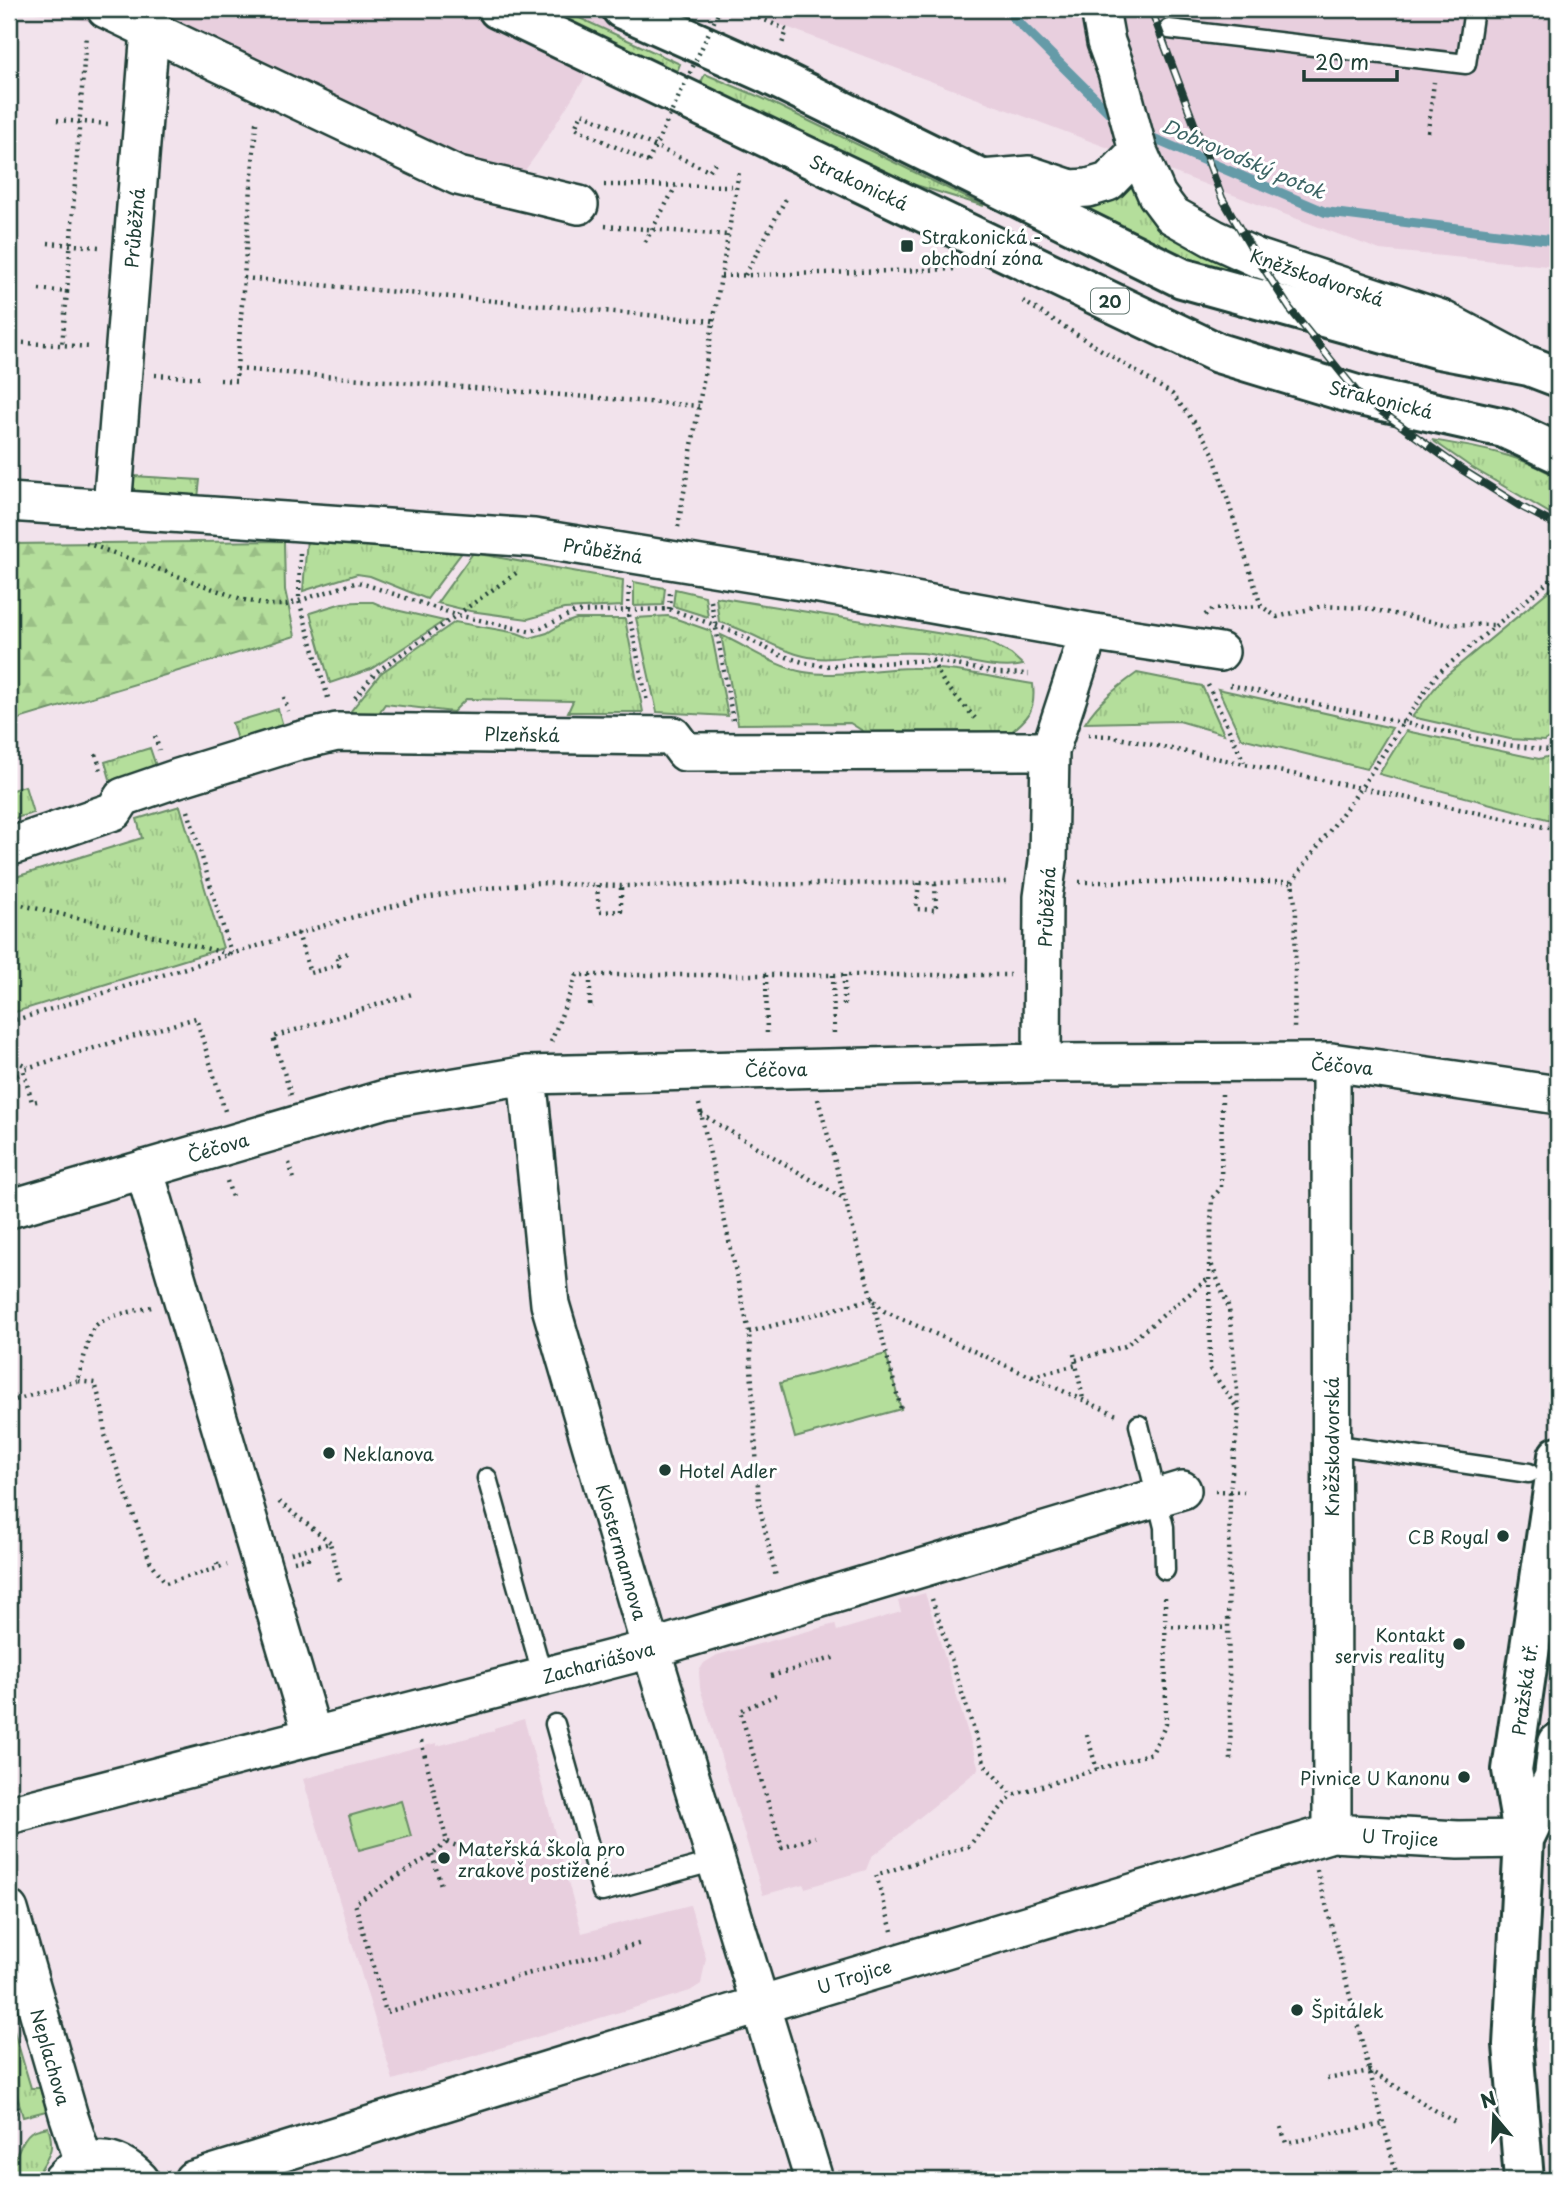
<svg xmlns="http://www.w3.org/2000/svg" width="1567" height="2189" viewBox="0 0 1567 2189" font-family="'Playpen Sans',sans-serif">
<defs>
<pattern id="grass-tufts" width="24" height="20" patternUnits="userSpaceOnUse" patternTransform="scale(1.75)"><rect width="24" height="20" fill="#b4de9b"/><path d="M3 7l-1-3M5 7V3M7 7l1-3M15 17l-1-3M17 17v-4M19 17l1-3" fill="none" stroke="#9abf86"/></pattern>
<pattern id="forest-firs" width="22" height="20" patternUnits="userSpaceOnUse" patternTransform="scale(1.75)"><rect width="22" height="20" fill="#b4de9b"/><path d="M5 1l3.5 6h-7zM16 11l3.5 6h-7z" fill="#9abf86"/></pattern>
</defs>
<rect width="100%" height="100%" fill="#f2e3ec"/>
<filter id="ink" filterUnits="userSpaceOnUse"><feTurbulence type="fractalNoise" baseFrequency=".0143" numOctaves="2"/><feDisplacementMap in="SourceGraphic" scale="14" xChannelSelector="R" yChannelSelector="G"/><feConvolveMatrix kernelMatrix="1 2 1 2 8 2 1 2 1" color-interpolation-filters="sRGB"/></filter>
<g filter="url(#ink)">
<path fill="#e8cfde" d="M9,9H628L537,154L497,208L100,23Z
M739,9H1558V267L1380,250Z
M925,1593L979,1769L871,1857L866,1870L805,1888L803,1884L763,1895L700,1688L699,1671L704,1663L717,1655L835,1624L837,1631L901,1612L898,1601Z
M524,1719L582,1933L690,1905L706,1958L701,1984L690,1991L393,2080L303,1779L436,1743L437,1746L494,1731V1728Z"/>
<path fill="url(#grass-tufts)" stroke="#6a8e68" stroke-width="2" d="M535,9H560L680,64L676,74Z
M705,74L762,98L984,206L906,182L846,157L699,86Z
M1133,175L1149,200L1461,340L1200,267L1034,191Z
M1432,440C1475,447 1520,454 1558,478V518L1471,467Z
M133,476L200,480L198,498L144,495L135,491L132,483Z
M307,538L463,551L427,599L370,576L357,574L303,591Z
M473,553L623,580L622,606L564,609L528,619L470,611L437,603Z
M634,582L665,588L663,605L634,606Z
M1558,583V732L1544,741L1510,739L1412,717L1442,679Z
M675,589L705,596L708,617L673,606Z
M716,597L986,641L1011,654L1023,665C997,672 951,656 922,653C902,652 883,653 863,655C844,657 823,661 804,656C774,649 750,630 719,622Z
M358,602H373L387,608L444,621L371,669L330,683L310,613L342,603Z
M668,616L711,631L728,716L657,712L636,618Z
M576,619H625L643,712H568L573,701L466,699L453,712L385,704L372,723L347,716L381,673L455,622L517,633L530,638L547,633L562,624Z
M721,635C748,647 775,667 804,672C837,678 877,668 911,668C952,667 993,678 1033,684C1036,712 1028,719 1006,736L882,743L850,723L738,724Z
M1137,673L1202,686L1224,734L1179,721L1085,723C1098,702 1116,688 1137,673Z
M1218,689L1392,728L1367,769L1241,738Z
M278,709L286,736L240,750L232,723Z
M1406,731L1539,759L1558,754V822L1379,774Z
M150,748L159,775L113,789L105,762Z
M25,786L33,813L9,820V791Z
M180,806L223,948L9,1014V879L142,838L137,819Z
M9,2014L31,2088H40L46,2111L23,2117L9,2067Z
M48,2127C57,2155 45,2157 35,2180H9C9,2170 22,2138 31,2132C36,2129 43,2128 48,2127Z"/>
<path fill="url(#forest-firs)" stroke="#6a8e68" stroke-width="2" d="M284,541L285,590L295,636L9,722V544Z"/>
<path fill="#b4de9b" stroke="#6a8e68" stroke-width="2" d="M886,1354L901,1409L795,1438L780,1383Z
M401,1801L411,1836L359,1850L349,1816Z"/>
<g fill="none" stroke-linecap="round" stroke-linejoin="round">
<path stroke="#659ba8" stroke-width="10" d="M1008,9L1013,17L1118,121
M1143,134L1325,212L1558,241"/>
<defs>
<path id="lane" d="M1169,29L1466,64L1474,9
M1139,1425L1164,1527L1165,1570
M1331,1444L1529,1473
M487,1478L543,1677
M555,1724L602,1892L716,1861"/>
<path id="street" d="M106,9L458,176L579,205
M1100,9L1106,42L1117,72L1138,151L1157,195L1172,215L1213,238L1257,258L1441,319L1516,359
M981,179L1029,175L1071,189L1088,188L1108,182L1138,151
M9,502L534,538L819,584L1089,632L1050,751L1048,861L1043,897L1042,1063
M112,508L150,31
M1089,632L1220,652
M9,847L114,811L123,797L178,778L298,741L337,732L673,736L685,752L1050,751
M1331,1062L1332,1833
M527,1075L550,1304L651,1649L814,2180
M144,1169L313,1737
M9,1209L385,1099L527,1075L1042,1063L1331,1062L1558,1095
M9,1815L651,1649L1182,1490
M9,1910L69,2117L84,2162
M62,2180C87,2152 115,2154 140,2180
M193,2180L736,2012L1332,1833L1458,1840L1524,1839"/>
<path id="secondary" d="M1524,1839L1554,1777L1558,1743
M1524,2180L1513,2045L1524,1839L1512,1770L1558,1456"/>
<path id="primary" d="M498,9L1218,353L1360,396L1504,428L1558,453
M622,9L768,74L1182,278L1439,349L1529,366L1558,377"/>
</defs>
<use href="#lane" stroke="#1f3d34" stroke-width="23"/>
<use href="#street" stroke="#1f3d34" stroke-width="42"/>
<use href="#secondary" stroke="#1f3d34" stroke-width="44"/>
<use href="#primary" stroke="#1f3d34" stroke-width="44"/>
<path stroke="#1f3d34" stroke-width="4.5" stroke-dasharray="2 5" stroke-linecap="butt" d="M740,9L787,30L782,44
M57,120L109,124
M1428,132L1434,82
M648,162L575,128L582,113L709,171L717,160
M604,185L736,186
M605,226L728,235
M645,242L676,186
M48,243L99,247
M745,275L788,195
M721,276L958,269
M244,278L713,321
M39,289L67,292L62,345
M67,292L86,34
M1023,301L1172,394L1195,423L1213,453L1261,606L1277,617L1322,606L1364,608L1445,624L1497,625
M9,342L92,347
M237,369L699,406
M155,375L203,378
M220,380L236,381L256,123L258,119
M678,527L739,172
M86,543L244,600L269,605H286L358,582L457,615L529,631L541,628L575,612L669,609L734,632L780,655L806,663L826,666L932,660L997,673L1029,674
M300,553L299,601L329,701
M629,587L628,610L647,702
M711,601L733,720
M669,609L670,592
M1205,615L1213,609L1261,606
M932,661L944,683L975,718
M1208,685L1244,762
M1230,685L1506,745L1550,750L1558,744
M284,697L288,711
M355,698L375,673L519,571
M1088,735L1109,736L1361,788L1558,830
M155,736L159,750
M96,754L102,774
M188,811L231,953
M1079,882H1292L1296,911L1294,1031
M1292,882L1361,788L1403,723L1437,674L1558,574
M919,883L916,909L936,910L935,883
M597,885L599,912L621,911V886
M9,902L230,954
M298,933L310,973L339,965L336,956L349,953
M590,975V1007L593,1006
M766,975L767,1037
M833,975L834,1036
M844,975V1006H848
M9,1022L339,921L419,899L478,889L539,883L621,886L1011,882
M551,1042L577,975H1010
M9,1057L28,1067
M9,1087L18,1075L23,1073
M1222,1094L1221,1188L1212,1198L1210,1261L1229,1308L1239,1411L1230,1491L1228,1628L1231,1762
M291,1095L273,1037L415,993
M818,1099L872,1299L884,1311L1119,1416
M37,1101L32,1102L23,1069L196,1018L225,1111
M699,1104L749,1332L759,1504L776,1577
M701,1114L842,1198
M289,1163L295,1182
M227,1181L233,1200
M1209,1264L1210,1369L1239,1411
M151,1307C137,1311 101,1316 94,1328C87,1338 83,1367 77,1381L95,1383L103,1412L105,1435L150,1561L166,1583L218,1568
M749,1332L872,1299L901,1409
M1074,1354L1083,1399
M1076,1360L1125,1346L1209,1278
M1032,1376L1077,1365
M9,1402L77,1381
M1215,1491L1244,1492
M279,1502L330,1542
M291,1553L330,1543L340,1581
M294,1561L308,1558V1561
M217,1563L218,1568L227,1565
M932,1599L985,1765L1012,1795L1152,1753L1166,1724L1165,1594
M1165,1626L1228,1628
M771,1676L836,1657
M776,1695L740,1711L782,1848L815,1837
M1087,1735L1097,1770
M421,1741L447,1842L432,1855L355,1903L386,2012L642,1943
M447,1842L490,1859
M432,1855L441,1885
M1317,1870L1398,2180
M892,1931L876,1875L969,1846L1012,1795
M1327,2079L1370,2071L1458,2124
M9,2080L19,2113
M9,2109L19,2113
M1281,2127L1286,2143L1384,2124"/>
<use href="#lane" stroke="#fff" stroke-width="18"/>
<use href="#street" stroke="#fff" stroke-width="37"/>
<use href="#secondary" stroke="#fff" stroke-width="38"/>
<use href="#primary" stroke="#fff" stroke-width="38"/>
<defs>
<path id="rail" d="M1151,9L1222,198L1257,258L1290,309L1360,396L1461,469L1520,506L1558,526"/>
</defs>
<use href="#rail" stroke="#1f3d34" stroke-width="8"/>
<use href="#rail" stroke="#fff" stroke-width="5" stroke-dasharray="16" stroke-linecap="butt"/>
<path stroke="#1f3d34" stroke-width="4.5" stroke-dasharray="2 5" stroke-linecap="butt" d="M648,162L720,9"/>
</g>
</g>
<g fill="#1f3d34" stroke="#fff" stroke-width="2.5">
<rect x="900" y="239" width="14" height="14" rx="3.5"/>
<circle cx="329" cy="1453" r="7"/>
<circle cx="665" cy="1470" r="7"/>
<circle cx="1503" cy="1536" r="7"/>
<circle cx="1459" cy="1644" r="7"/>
<circle cx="1464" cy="1777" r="7"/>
<circle cx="444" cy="1858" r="7"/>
<circle cx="1297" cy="2010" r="7"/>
</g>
<g text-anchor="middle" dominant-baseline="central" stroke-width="6" stroke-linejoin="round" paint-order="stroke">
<rect fill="#fff" stroke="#627771" stroke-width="2" x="1091" y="288.5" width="38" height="25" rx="5"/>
<g font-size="16" font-weight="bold" fill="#1f3d34">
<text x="1110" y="301">20</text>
</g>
<g font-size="18" fill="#1f3d34" stroke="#fff">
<text transform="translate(859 182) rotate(25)">Strakonická</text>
<text transform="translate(134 228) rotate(-85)">Průběžná</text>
<text transform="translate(1317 277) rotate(19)">Kněžskodvorská</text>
<text transform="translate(1381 399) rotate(14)">Strakonická</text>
<text transform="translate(603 550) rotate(9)">Průběžná</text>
<text transform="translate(522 734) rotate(1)">Plzeňská</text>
<text transform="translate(1046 907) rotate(-87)">Průběžná</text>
<text transform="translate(1342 1065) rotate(5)">Čéčova</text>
<text transform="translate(776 1069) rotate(-1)">Čéčova</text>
<text transform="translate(218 1147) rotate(-16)">Čéčova</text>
<text transform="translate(1331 1447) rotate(-90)">Kněžskodvorská</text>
<text transform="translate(622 1552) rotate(74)">Klostermannova</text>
<text transform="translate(598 1662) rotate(-15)">Zachariášova</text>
<text transform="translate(1524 1689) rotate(-82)">Pražská tř.</text>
<text transform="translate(1400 1837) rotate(3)">U Trojice</text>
<text transform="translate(854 1976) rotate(-17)">U Trojice</text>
<text transform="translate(51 2057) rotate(74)">Neplachova</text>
</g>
<g font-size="18" fill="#1f3d34" stroke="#fff" text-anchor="start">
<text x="921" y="236">Strakonická -<tspan x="921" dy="21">obchodní zóna</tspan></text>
<text x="343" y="1453">Neklanova</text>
<text x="679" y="1470">Hotel Adler</text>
<text x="1489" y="1536" text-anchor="end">CB Royal</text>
<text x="1445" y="1634" text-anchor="end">Kontakt<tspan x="1445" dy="21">servis reality</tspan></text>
<text x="1450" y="1777" text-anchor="end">Pivnice U Kanonu</text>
<text x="458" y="1848">Mateřská škola pro<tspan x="458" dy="21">zrakově postižené</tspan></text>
<text x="1311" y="2010">Špitálek</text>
</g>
<g font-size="19" font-style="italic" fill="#3c6464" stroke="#fff">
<text transform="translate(1244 158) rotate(23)">Dobrovodský potok</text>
</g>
</g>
<rect width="1567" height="2189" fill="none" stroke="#fff" stroke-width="35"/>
<rect x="18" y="18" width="1532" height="2154" fill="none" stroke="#1f3d34" stroke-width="2.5" filter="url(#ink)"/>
<g transform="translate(1494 2116) rotate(341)" stroke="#ffffff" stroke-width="5" paint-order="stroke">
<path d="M0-5L12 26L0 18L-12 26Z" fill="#1f3d34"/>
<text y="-10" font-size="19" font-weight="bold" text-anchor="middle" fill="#1f3d34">N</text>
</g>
<path d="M1304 70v10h93v-10" fill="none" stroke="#1f3d34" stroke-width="3.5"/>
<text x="1315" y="70" font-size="21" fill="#1f3d34" stroke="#ffffff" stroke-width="5" paint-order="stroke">20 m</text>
</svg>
